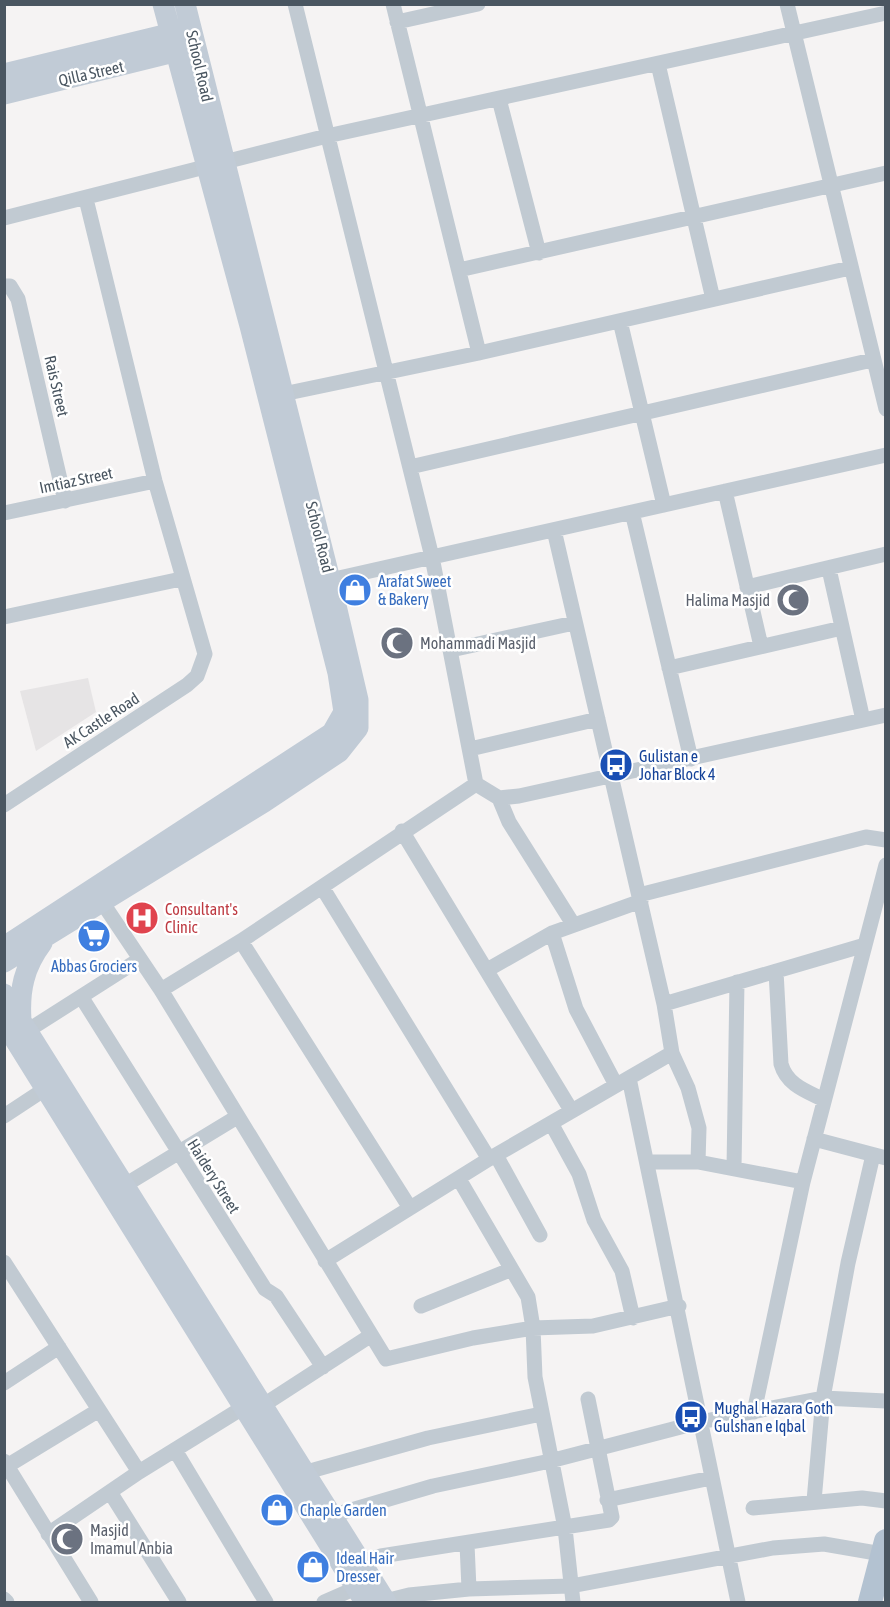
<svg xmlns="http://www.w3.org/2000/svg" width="890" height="1607" viewBox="0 0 890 1607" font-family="'Asap Condensed',sans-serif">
<rect width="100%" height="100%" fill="#f5f3f3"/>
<path fill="#e6e4e5" d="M88,678L96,712L36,751L20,691Z"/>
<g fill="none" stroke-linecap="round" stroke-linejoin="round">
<path stroke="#c1cad2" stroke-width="15" d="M295,4L432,557L476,784L499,798L519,796L886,715
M393,4L479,353
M787,4L886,409
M397,22L478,4
M658,64L713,299
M499,99L539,253
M4,218L327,136L886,13
M459,270L886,173
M4,286H10L18,299L65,501
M620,321L664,505
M283,394L479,353L850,268
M410,467L872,360
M725,491L761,646
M632,512L691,759
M4,513L155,481
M554,530L664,1004L672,1053L688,1088L699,1128L698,1162
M829,569L863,720
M330,580L886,455
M747,587L886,554
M4,617L181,579
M451,650L574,623
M669,668L842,628
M470,749L598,719
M499,798L509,822L573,924
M4,805L187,685L197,676L205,654L155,481L86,199
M402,831L571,1110
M322,887L489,1159
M639,895L866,837L886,840
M102,902L161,990L386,1359L473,1338L533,1328L593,1326L679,1306
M552,933L576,1009L616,1085
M241,941L410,1208
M487,970L552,933L641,901
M776,971L781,1064C787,1085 806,1091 824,1100
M161,990L241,941L476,784
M82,998L265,1289L276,1296L323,1367
M664,1004L865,945
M27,1031L140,959
M629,1078L738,1602
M4,1116L45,1089
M551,1123L579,1174L594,1220L622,1271L633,1318
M814,1139L886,1158
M496,1155L540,1235
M648,1162H698L803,1182
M734,1168L737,982
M459,1179L528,1297L533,1328L535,1377L565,1528L573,1602
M125,1185L237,1117
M325,1261L489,1159L672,1053
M4,1262L139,1472
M421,1306L510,1270
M4,1383L59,1347
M262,1406L370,1336
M754,1412L803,1182L886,865
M175,1450L266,1602
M4,1461L91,1602
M7,1466L99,1410
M303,1473L428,1438L541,1414
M110,1492L179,1602
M607,1500L711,1478
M814,1501L823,1398L848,1263L873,1155
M753,1508L862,1498L886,1501
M331,1516L433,1486L550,1461L700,1422L823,1398L886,1401
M48,1534L139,1472L244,1407
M467,1544L469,1589
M360,1562L381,1556L609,1520L612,1517L588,1399
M4,1599L7,1602
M385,1601L409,1595L469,1589L571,1586L773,1548L824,1544L882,1554
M324,1602L356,1588"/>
<path stroke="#c1cbd6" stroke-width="21" d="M4,74L185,30
M4,94L190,48
M4,947L332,733L344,712L338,673L250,326L163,4
M4,962L264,802L339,752L358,728V700L330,580L185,4
M4,994L386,1602
M21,1020C19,990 24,967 42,943
M4,1022L365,1602"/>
<path stroke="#b3c2d1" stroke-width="24" d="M870,1602L886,1541"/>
</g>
<defs>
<symbol id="shop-disc" viewBox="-11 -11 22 22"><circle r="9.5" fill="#3f7fe0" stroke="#fff"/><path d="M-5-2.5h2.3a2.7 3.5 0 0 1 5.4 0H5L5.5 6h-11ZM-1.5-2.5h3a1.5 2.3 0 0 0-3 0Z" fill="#fff"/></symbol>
<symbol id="mosque-disc" viewBox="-11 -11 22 22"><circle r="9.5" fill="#6b7280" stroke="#fff"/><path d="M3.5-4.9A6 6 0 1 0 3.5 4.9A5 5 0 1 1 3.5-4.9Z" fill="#fff"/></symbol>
<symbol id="bus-disc" viewBox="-11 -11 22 22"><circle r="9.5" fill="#1a4fb4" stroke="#fff"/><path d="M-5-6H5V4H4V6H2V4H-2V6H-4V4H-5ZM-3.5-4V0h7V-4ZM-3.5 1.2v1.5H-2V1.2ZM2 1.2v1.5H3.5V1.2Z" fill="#fff"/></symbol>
<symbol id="hospital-disc" viewBox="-11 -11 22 22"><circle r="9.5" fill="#e0444e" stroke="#fff"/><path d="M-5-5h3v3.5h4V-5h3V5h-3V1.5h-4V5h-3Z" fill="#fff"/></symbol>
<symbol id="supermarket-disc" viewBox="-11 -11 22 22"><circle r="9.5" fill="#3f7fe0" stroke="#fff"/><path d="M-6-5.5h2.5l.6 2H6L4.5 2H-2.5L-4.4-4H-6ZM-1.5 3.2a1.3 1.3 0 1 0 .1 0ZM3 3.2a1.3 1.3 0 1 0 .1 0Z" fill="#fff"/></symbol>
</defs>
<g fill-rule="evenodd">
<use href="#shop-disc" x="336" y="571" width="38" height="38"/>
<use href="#mosque-disc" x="774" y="581" width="38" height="38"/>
<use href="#mosque-disc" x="378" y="624" width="38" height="38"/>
<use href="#bus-disc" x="597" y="746" width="38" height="38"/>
<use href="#hospital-disc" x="123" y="899" width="38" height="38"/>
<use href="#supermarket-disc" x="75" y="917" width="38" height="38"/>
<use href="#bus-disc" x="672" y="1398" width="38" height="38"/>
<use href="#shop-disc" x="258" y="1491" width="38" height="38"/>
<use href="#mosque-disc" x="48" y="1520" width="38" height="38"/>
<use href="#shop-disc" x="294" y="1548" width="38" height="38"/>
</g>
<g text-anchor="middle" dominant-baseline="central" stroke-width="5" stroke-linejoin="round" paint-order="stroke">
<g font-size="16" fill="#4a5661" stroke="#fff">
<text transform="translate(200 66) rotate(77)">School Road</text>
<text transform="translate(91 73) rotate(-13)">Qilla Street</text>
<text transform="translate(57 386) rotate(77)">Rais Street</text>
<text transform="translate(76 480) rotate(-12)">Imtiaz Street</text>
<text transform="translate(320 537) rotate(76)">School Road</text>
<text transform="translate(101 720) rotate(-33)">AK Castle Road</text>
<text transform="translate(214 1176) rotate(58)">Haidery Street</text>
</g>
<g font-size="16" fill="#366cbe" stroke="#fff" text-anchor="start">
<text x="378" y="581">Arafat Sweet<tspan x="378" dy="18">&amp; Bakery</tspan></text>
<text x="94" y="966" text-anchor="middle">Abbas Grociers</text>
<text x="300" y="1510">Chaple Garden</text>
<text x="336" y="1558">Ideal Hair<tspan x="336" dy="18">Dresser</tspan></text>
</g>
<g font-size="16" fill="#5b616d" stroke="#fff" text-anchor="start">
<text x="770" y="600" text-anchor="end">Halima Masjid</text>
<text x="420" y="643">Mohammadi Masjid</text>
<text x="90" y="1530">Masjid<tspan x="90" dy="18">Imamul Anbia</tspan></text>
</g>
<g font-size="16" fill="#164399" stroke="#fff" text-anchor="start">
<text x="639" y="756">Gulistan e<tspan x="639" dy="18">Johar Block 4</tspan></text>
<text x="714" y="1408">Mughal Hazara Goth<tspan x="714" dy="18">Gulshan e Iqbal</tspan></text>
</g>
<g font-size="16" fill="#be3a42" stroke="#fff" text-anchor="start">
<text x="165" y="909">Consultant's<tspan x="165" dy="18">Clinic</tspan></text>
</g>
</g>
<rect width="890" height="1607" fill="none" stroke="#4a5661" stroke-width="12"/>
</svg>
